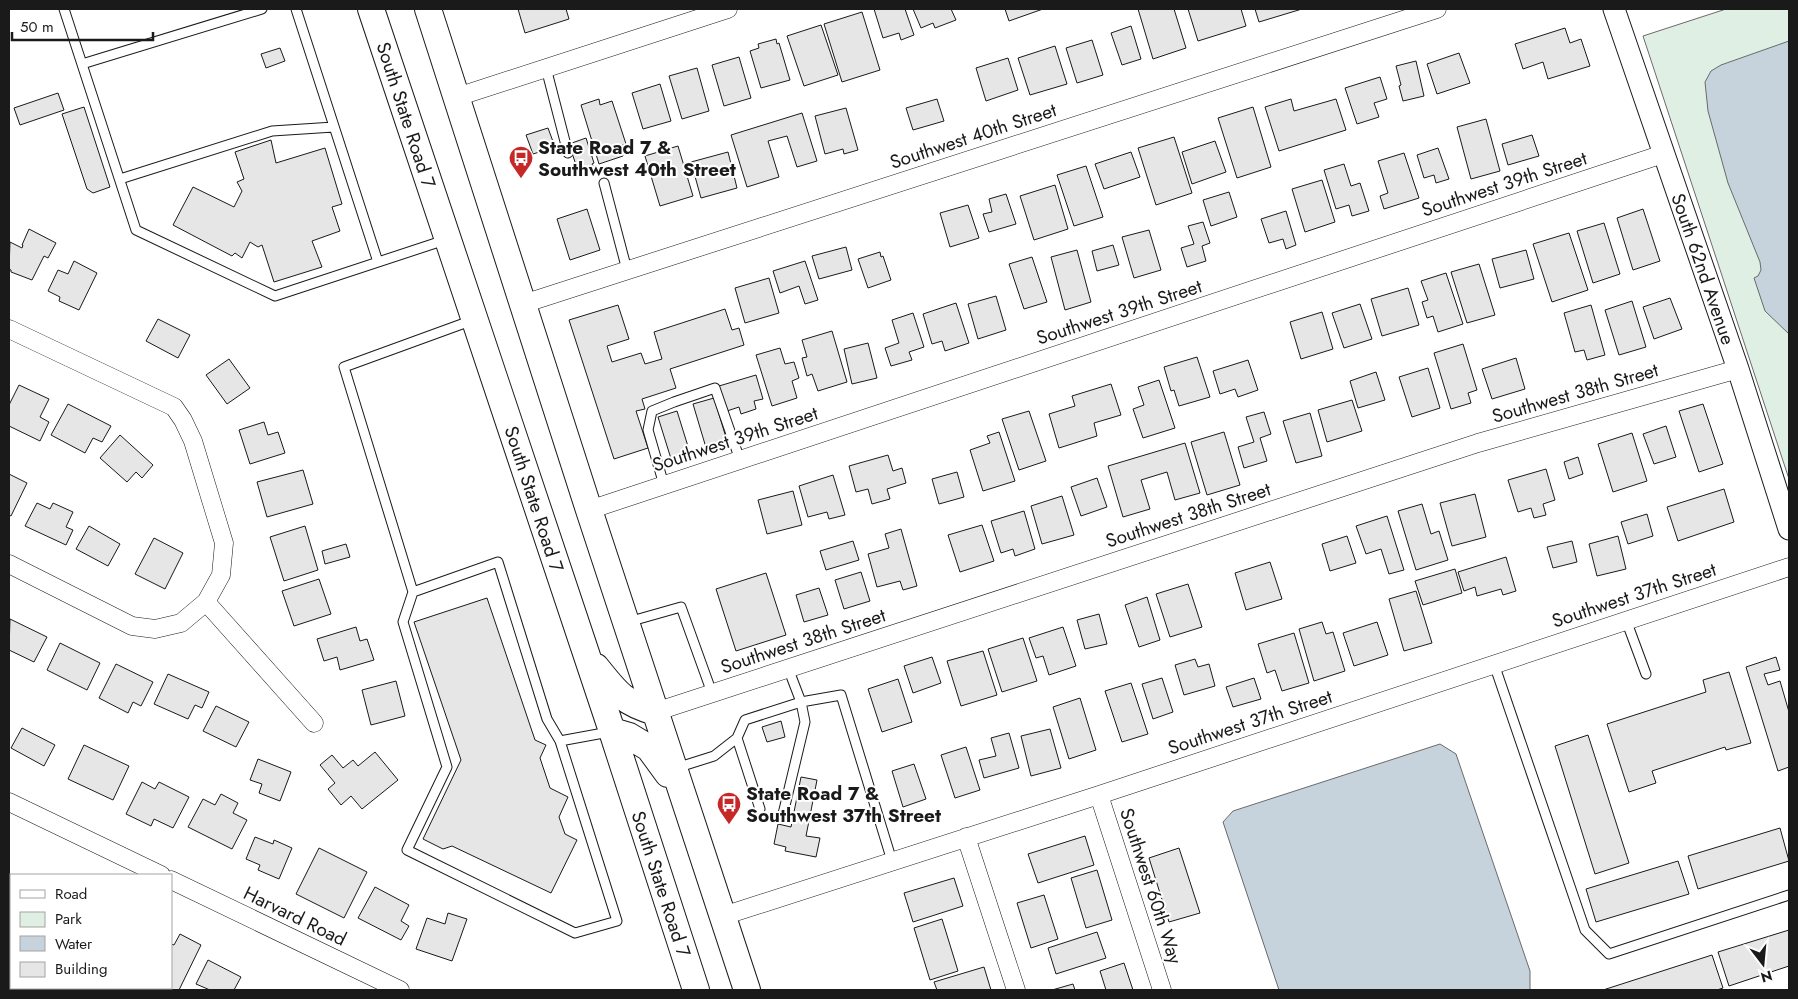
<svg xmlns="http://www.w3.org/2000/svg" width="1798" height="999" viewBox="0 0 1798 999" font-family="Jost,sans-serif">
<rect width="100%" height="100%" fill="#fff"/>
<path fill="#e0efe3" stroke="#6a6a6a" d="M1726,9H1789V479L1643,36Z"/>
<path fill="#c6d2dc" stroke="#6a6a6a" d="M1789,41V334L1765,311L1754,278L1758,276L1761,270L1760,262L1728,183L1708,111L1705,82L1711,71L1721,65Z
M1440,744L1456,754L1530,971V990H1279L1223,822L1233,811Z"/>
<path fill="#e6e6e6" stroke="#1a1a1a" d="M518,9H566L569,19L525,33Z
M874,9H905L914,35L901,40L899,33L883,38Z
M913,9H951L956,20L935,28L933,23L921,28Z
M1005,9H1043L1009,21Z
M1138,9H1174L1186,48L1153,59Z
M1188,9H1241L1246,26L1198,41Z
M1255,9H1302L1259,22Z
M862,12L880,70L842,82L824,24Z
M821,25L838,75L804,86L787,36Z
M1131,26L1141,59L1122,65L1111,33Z
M1565,28L1570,43L1581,39L1590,66L1548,79L1543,62L1523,69L1515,44Z
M776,39L777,44L779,43L790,80L761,88L750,51L759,48L758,44Z
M1092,40L1103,75L1077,83L1066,48Z
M1055,46L1067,84L1030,95L1018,58Z
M280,48L285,61L266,68L261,54Z
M1459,53L1470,83L1437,94L1427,64Z
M739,57L751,98L724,106L712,65Z
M1008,58L1018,90L986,101L976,68Z
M1416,61L1424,96L1403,101L1399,86L1401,85L1396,66Z
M697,68L709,111L682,119L669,76Z
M1380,77L1387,99L1374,103L1379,117L1357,124L1345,88Z
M660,84L671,121L643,129L632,93Z
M58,93L64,110L20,125L14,108Z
M599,99L600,105L612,101L626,144L620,146L623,156L599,164L581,105Z
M937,99L944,121L913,130L906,108Z
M1291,99L1294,111L1336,99L1346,130L1279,151L1265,107Z
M84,107L110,187L93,193L87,189L62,114Z
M1253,107L1271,167L1237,178L1218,118Z
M846,108L858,150L844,154L843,149L825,154L815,116Z
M802,113L817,161L797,167L787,136L768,141L779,177L747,187L731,135Z
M1486,119L1500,171L1471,179L1457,127Z
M548,128L555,147L533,154L526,135Z
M1532,135L1539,156L1508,165L1502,144Z
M1174,137L1192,193L1156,205L1138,148Z
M586,138L594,163L592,164L594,168L583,172L582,167L577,168L569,144Z
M271,140L276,163L325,148L342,204L332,207L340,231L312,241L322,267L274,282L262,245L258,247L250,242L242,258L235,253L232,256L173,225L193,187L234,207L242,191L237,182L244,179L235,152Z
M1215,141L1226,172L1192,184L1182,152Z
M678,146L693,196L660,206L645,156Z
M1438,148L1449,179L1436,183L1434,175L1424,178L1417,155Z
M728,152L737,188L701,198L691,162Z
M1131,152L1140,177L1104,189L1095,164Z
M1404,153L1419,198L1384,209L1380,196L1388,193L1378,161Z
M1344,164L1351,186L1360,183L1369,211L1352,216L1349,205L1336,209L1324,170Z
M1086,166L1103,217L1074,226L1057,175Z
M1322,180L1335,222L1305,232L1292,189Z
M1055,185L1068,229L1034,240L1020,196Z
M1229,192L1237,217L1211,226L1203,200Z
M1006,194L1016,224L989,232L983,214L992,212L989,199Z
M968,205L979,238L950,247L940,213Z
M587,209L600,250L570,260L557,219Z
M1643,209L1660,261L1633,270L1617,218Z
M1286,211L1296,245L1286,249L1283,239L1269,243L1261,219Z
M1203,222L1210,243L1202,246L1206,261L1187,267L1181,248L1194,244L1188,226Z
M1604,223L1620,274L1593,283L1577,231Z
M29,229L56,243L48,258L44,256L32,280L11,272V270L9,269L10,242L22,248L23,245H22Z
M1149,230L1161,270L1134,278L1122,237Z
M1569,233L1588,290L1552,302L1533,244Z
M1113,245L1119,265L1097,271L1092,251Z
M846,247L852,270L819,279L812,256Z
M1077,250L1091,302L1065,310L1051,257Z
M1526,250L1534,279L1500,288L1492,259Z
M880,252L881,257L883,256L891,280L868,288L858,259Z
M1032,257L1047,302L1024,309L1009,264Z
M74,261L97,273L79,310L59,301L60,297L48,291L58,270L68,274Z
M805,261L818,300L805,304L799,286L780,293L773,271Z
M1479,264L1495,315L1467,323L1451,272Z
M1446,273L1463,324L1438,332L1433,316L1427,318L1422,302L1428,300L1421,281Z
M769,278L779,313L745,323L735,288Z
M1408,288L1419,325L1382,336L1371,299Z
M996,296L1006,330L978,339L968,304Z
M1670,298L1682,329L1654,339L1643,307Z
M1632,301L1646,347L1619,355L1605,310Z
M956,303L969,343L945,351L942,341L932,344L923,314Z
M1360,304L1372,339L1344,348L1332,313Z
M618,305L629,339L607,346L612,362L641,353L645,364L662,359L654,332L725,309L732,330L739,328L744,345L670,369L676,388L642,399L645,409L636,411L648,448L614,459L569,320Z
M1591,305L1605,355L1587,360L1584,350L1575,352L1564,313Z
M1322,312L1333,349L1301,359L1290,322Z
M913,313L924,347L909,352L912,360L891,366L885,348L899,343L892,320Z
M158,319L190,335L178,358L146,341Z
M832,331L847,382L818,391L812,374L807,376L802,358L807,357L802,340Z
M868,343L877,378L852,384L844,349Z
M1463,344L1477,390L1468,393L1471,403L1451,409L1434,353Z
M780,348L785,364L794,362L799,378L792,381L797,398L772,406L756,355Z
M1197,357L1210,397L1179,406L1174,390L1171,391L1164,367Z
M1516,358L1525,389L1492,399L1482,369Z
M229,359L250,388L227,404L206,375Z
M1248,360L1258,390L1238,397L1235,389L1220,394L1213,371Z
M1428,368L1440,408L1412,417L1399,377Z
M1376,372L1385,400L1358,408L1350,381Z
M756,375L763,399L754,401L756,409L741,414L739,407L727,411L719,386Z
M1159,380L1175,428L1143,438L1133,409L1144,405L1138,387Z
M1111,384L1121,415L1094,423L1097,436L1059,448L1049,414L1075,406L1072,396Z
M19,385L49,399L40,417L49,422L40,441L9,426V405Z
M714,398L728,444L707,451L693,404Z
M1352,400L1362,431L1327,442L1318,410Z
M68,404L111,426L102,442L93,438L85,453L51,435Z
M1703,404L1723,464L1699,472L1679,411Z
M677,411L691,456L672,462L658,417Z
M1029,411L1046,461L1019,470L1002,419Z
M1264,412L1271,434L1260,438L1267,461L1244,468L1238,447L1254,442L1246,417Z
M1310,413L1322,456L1296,463L1283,421Z
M264,422L268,435L278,432L285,453L250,464L239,430Z
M1666,426L1676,457L1654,464L1643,434Z
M999,432L1015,481L983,491L970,450L990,443L987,436Z
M1224,432L1240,485L1207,495L1191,442Z
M1632,433L1647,481L1613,492L1598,444Z
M120,435L153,465L142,478L136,472L127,482L100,458Z
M1185,443L1200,493L1175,500L1167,472L1141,480L1150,509L1123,517L1108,466Z
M888,455L893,471L902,468L906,483L887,489L890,499L872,504L868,489L856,492L849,466Z
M1578,457L1583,474L1569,479L1564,462Z
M1546,469L1555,500L1543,504L1546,515L1534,518L1531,508L1518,512L1508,480Z
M303,470L313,504L267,517L257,482Z
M957,472L964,497L939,504L932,479Z
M9,474L27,483L11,516L9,515Z
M833,475L845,515L829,519L827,512L808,517L799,486Z
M1097,478L1107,507L1081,516L1071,487Z
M1724,489L1734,522L1678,541L1667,507Z
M793,491L802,525L767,534L758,500Z
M1475,494L1486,537L1452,546L1440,503Z
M1062,496L1074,535L1042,544L1031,506Z
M37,503L50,509L53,503L73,512L66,527L73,530L66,545L25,526Z
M1422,504L1431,534L1439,531L1448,560L1416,570L1398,511Z
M1024,511L1035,549L1015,556L1013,549L1001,553L991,521Z
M1647,514L1653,536L1628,544L1621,522Z
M1387,516L1404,570L1389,574L1381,549L1366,554L1356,526Z
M982,525L994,561L960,572L948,535Z
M89,526L120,544L108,566L76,549Z
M305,526L318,570L284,581L270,537Z
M901,529L917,586L903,590L900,581L877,587L868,554L889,548L885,534Z
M1347,536L1356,563L1330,571L1322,544Z
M1618,536L1626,569L1597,576L1589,544Z
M154,538L183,553L165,589L135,574Z
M853,541L859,560L826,570L820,551Z
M1572,541L1577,562L1553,568L1547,547Z
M346,544L350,557L325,564L322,551Z
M1506,557L1516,591L1503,595L1501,589L1477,596L1475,587L1464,591L1458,572Z
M1270,562L1282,599L1246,610L1235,573Z
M1455,569L1462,593L1423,605L1415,581Z
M861,572L870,601L844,609L835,580Z
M766,573L786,635L736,651L716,589Z
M319,579L331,614L294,626L282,591Z
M1188,584L1202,627L1170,637L1156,594Z
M819,588L828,615L804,622L796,595Z
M1416,591L1432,643L1404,651L1389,599Z
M1147,597L1160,640L1139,647L1125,605Z
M487,598L535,740L546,745L540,758L550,788L568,797L559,817L565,834L577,840L551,893L452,846L443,849L423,839L461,760L414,622Z
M1099,614L1107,644L1085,649L1077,620Z
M10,619L47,637L34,662L9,650Z
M1322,622L1326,634L1333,632L1345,671L1314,681L1299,629Z
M1377,622L1388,655L1354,666L1343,633Z
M356,627L360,641L367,639L374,660L340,670L337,657L324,661L317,639Z
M1063,627L1076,666L1049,675L1043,656L1036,658L1029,638Z
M1294,633L1309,683L1282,691L1275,670L1267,673L1258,644Z
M1023,638L1037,681L1002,692L988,649Z
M60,643L100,663L87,690L47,670Z
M983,651L997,695L961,706L947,661Z
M932,657L941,683L913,693L904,666Z
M1776,657L1780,670L1764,674L1768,685L1780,681L1789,712V767L1778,771L1746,667Z
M1195,659L1198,667L1209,664L1215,686L1184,695L1175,665Z
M116,664L153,682L141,706L133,702L128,713L99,698Z
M1729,672L1751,743L1726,750L1725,747L1652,771L1656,783L1629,792L1607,724L1706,692L1703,680Z
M168,674L209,692L202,708L195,705L188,719L154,704Z
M1162,678L1173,712L1153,719L1142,684Z
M1254,678L1261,699L1233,707L1226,687Z
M898,679L912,722L882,732L868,689Z
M396,681L405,716L371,725L362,690Z
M1131,683L1148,734L1122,742L1105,691Z
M1080,698L1096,750L1069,759L1053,707Z
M216,706L249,722L236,747L203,731Z
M781,721L785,737L767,742L762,727Z
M22,728L55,745L44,766L11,748Z
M1050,729L1061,768L1031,776L1021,736Z
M1009,733L1019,768L984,778L979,760L996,756L991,738Z
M1588,735L1629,863L1595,874L1555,746Z
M84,745L129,766L113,800L68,779Z
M966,747L980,790L955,798L941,755Z
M375,752L398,780L362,809L351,796L341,805L328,789L335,783L320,765L332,755L343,768L353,760L358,766Z
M258,759L291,772L280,801L259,793L262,784L250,780Z
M914,764L926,799L903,807L892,771Z
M801,777L817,780L806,836L820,838L816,857L785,851L786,847L774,844L778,824L791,827Z
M142,782L155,789L159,782L189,797L173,828L154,819L151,826L126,814Z
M221,794L238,803L233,813L247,820L232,849L188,827L203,799L215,805Z
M1780,828L1789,861L1698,889L1688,856Z
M1085,836L1094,865L1038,883L1028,854Z
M255,837L273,844L274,840L292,848L279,879L258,870L260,865L246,859Z
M319,848L367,872L344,918L296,894Z
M1179,848L1200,913L1169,922L1149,858Z
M1678,861L1689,894L1596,922L1586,889Z
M1097,870L1112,920L1086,928L1071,878Z
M954,878L963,906L913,922L904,893Z
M375,887L409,905L401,921L409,926L401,940L358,918Z
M1044,895L1058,939L1031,948L1017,903Z
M448,913L467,919L452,961L416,949L427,918L445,924Z
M942,919L958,971L930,980L914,928Z
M1789,930V966L1729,986L1718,952Z
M1097,932L1106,958L1056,974L1048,948Z
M180,934L201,945L179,990H149L144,988H171V944L174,945Z
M1712,955L1723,988L1717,990H1603Z
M208,960L241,977L234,990H210L196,984Z
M1124,963L1133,990H1106L1100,971Z
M984,967L991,990H937L934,982Z
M1073,984L1075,990H1052Z"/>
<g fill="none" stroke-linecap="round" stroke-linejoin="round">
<defs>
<path id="service" d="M64,9L136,230L275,296L445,240
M296,9L378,262
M82,64L262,9
M546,68L568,153
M120,179L272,131L334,127
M604,183L627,270
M664,485L648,430L652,411L674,402L715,388L740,460
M413,592L498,562L547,719L560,741L617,921L575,933L407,850L447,767L403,622L413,592L344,367L473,320
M1626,620L1646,674
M628,622L681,607L712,693
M1494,664L1585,930L1609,954L1789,895
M788,668L801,702L841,695L892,861
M737,738L760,809
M560,741L609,732
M676,768L714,756L737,738L745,720L801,702L805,722L783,814"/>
<path id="minor" d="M457,97L728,9
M523,304L1437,9
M9,329L174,407L183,420L193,441L224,543L221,575L206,602L314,723
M589,510L1663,154
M9,564L132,626L155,629L181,623L206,602
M655,712L1478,443L1738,369
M1099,795L1162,990
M9,802L161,875
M966,837L1016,990
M171,880L400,990
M723,916L1099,795L1789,567"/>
<path id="tertiary" d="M1614,9L1738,369L1789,529"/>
<path id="primary" d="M371,9L612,731L696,990
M428,9L589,510L747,990
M596,667C617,693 622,702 655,712
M612,731L629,736L649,748L668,774"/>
</defs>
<use href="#service" stroke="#1a1a1a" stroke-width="11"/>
<use href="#minor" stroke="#1a1a1a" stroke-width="19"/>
<use href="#tertiary" stroke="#1a1a1a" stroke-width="23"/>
<use href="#primary" stroke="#1a1a1a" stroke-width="28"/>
<use href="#service" stroke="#fff" stroke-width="9"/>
<use href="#minor" stroke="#fff" stroke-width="18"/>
<use href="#tertiary" stroke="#fff" stroke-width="21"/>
<use href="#primary" stroke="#fff" stroke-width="26"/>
</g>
<defs>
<symbol id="bus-pin" viewBox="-11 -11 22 30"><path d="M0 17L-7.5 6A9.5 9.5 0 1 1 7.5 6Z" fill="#c62828" stroke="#fff"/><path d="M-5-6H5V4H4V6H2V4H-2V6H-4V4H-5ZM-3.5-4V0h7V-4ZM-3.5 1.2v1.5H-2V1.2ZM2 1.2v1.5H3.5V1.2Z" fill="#fff"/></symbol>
</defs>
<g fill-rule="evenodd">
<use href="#bus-pin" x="507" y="144" width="28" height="38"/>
<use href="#bus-pin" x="715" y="790" width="28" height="38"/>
</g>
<g text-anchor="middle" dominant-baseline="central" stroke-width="4" stroke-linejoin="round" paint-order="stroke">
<g font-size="19" fill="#1a1a1a" stroke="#fff">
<text transform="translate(406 115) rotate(72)">South State Road 7</text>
<text transform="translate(973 136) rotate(-18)">Southwest 40th Street</text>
<text transform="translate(1504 184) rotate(-18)">Southwest 39th Street</text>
<text transform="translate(1703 269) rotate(71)">South 62nd Avenue</text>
<text transform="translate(1119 312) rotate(-18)">Southwest 39th Street</text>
<text transform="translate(1575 393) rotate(-16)">Southwest 38th Street</text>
<text transform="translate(735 439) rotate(-18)">Southwest 39th Street</text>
<text transform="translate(534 499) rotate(72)">South State Road 7</text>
<text transform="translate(1188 515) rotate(-18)">Southwest 38th Street</text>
<text transform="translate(1634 595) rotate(-18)">Southwest 37th Street</text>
<text transform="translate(803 641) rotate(-18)">Southwest 38th Street</text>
<text transform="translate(1250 722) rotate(-18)">Southwest 37th Street</text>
<text transform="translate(661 884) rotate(72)">South State Road 7</text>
<text transform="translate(1151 886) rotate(72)">Southwest 60th Way</text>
<text transform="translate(295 916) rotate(26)">Harvard Road</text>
</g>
<g font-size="19" font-weight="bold" fill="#1a1a1a" stroke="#fff" text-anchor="start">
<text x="538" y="147">State Road 7 &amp;<tspan x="538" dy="22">Southwest 40th Street</tspan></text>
<text x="746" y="793">State Road 7 &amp;<tspan x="746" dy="22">Southwest 37th Street</tspan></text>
</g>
</g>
<rect width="1798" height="999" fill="none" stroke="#1a1a1a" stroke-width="20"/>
<rect x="10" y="874" width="162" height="115" fill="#ffffff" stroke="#a3a3a3"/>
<rect x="20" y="890" width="25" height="8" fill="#ffffff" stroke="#a3a3a3"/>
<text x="55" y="899" font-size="15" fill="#1a1a1a">Road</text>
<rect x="20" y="912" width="25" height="15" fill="#e0efe3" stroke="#a3a3a3"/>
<text x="55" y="924" font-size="15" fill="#1a1a1a">Park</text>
<rect x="20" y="936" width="25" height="15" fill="#c6d2dc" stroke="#a3a3a3"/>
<text x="55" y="949" font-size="15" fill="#1a1a1a">Water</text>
<rect x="20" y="962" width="25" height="15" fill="#e6e6e6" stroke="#a3a3a3"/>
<text x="55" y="974" font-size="15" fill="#1a1a1a">Building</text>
<g transform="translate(1763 964) rotate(164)" stroke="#ffffff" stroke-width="4" paint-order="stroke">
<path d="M0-4L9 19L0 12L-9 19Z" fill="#1a1a1a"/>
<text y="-8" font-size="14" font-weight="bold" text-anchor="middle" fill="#1a1a1a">N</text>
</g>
<path d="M12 32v8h141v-8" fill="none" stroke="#1a1a1a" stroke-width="2.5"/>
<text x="20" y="32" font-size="15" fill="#1a1a1a" stroke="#ffffff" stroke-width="4" paint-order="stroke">50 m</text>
</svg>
